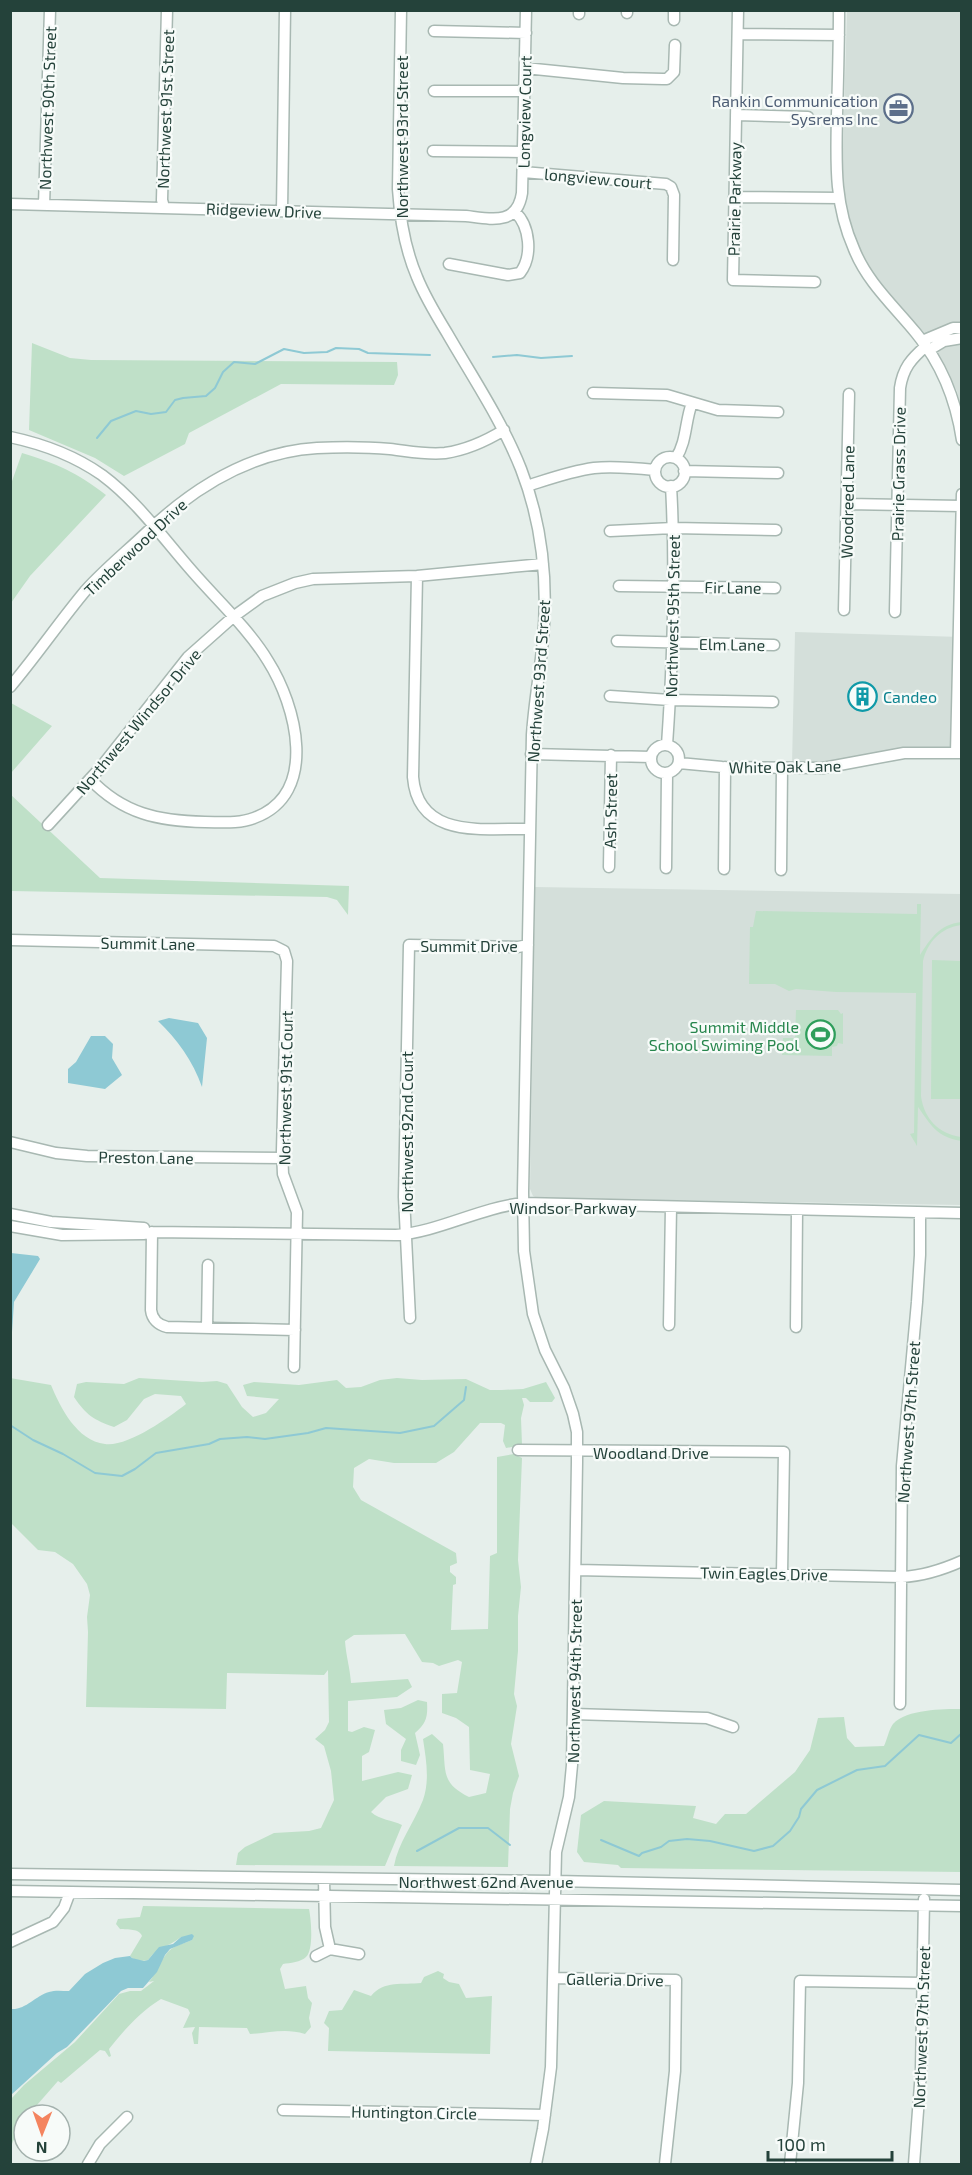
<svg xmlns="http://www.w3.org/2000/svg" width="972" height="2175" viewBox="0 0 972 2175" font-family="'Exo 2',sans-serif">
<rect width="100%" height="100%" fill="#e6efeb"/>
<path fill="#d4dfda" d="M847,11H961V409L957,391L923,333L870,269L857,242L848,217L842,181Z
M795,632L961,637V750L827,763L792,764Z
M535,887L961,894V1205L537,1198L533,1196L530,1189Z"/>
<path fill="#bfe0c8" d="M32,343L70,358L91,360L397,362L398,375L394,385L281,384L189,433L185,444L124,476L95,458L29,430Z
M22,453C58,464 76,472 106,495L30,576L11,603V484Z
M11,703L52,726L11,773Z
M10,794L100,878L349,886L348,915L337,900L327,897L11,891Z
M917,904H921L920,955C931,938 939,925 961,922V925C941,928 928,941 923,961L921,1096C924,1119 939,1134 961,1137L962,1141C936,1137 931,1125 918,1107L917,1146L910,1134L914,1133L916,993L836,992L796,989L789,991L775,984H749L750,927H753L756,911L917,914Z
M932,960L961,961V1099H931Z
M796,1010H838L841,1014L843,1013V1044L838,1043L837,1046L832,1047V1056L782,1055L783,1038H795Z
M10,1378L51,1385C60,1407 77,1441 105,1444C128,1447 168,1418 186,1404L181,1396L155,1394L144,1399L127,1420L114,1427C94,1420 86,1415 74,1397L77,1384L86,1382L124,1384L139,1378L202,1382L217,1381L227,1384L242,1407L253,1417L266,1413L279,1399L247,1396L243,1385L254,1382L299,1385L337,1380L346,1388L361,1387L380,1380L397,1378L422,1380L466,1379L490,1390H502L523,1389L546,1382L555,1398L552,1402H530L526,1398H522L524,1405L521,1418L522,1445L506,1448L503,1441L505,1425L501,1423H480L454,1452L436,1463H394L369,1459L354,1468L353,1487L361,1500L456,1553L457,1563L450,1566V1572L456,1577V1584L453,1585L451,1630L488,1629L490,1556L497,1553V1457L514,1454L522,1458L518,1560L521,1587L518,1616V1651L514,1694L517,1706L511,1744L519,1776L513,1793L510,1809L508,1867L394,1866C398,1843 414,1823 423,1800C430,1780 426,1759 423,1739L432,1734L443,1744C446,1772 441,1783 469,1797L486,1793L490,1774L470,1770L469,1727L456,1718L442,1713V1694L457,1693L462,1662L458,1660L439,1666L433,1663L422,1662L405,1634L354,1635L345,1641C346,1656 350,1668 351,1683L408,1679L412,1687L397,1697L348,1701V1731L352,1732L364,1727L375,1730L369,1752L362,1756V1781L398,1772L412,1775L408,1789L386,1797L371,1812C380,1820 392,1820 402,1825L385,1866L236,1865L238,1853L245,1847L274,1833L309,1831L321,1828L334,1800L331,1771L324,1746L315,1739L325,1730L329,1722L328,1670L324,1675L227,1673L226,1709L86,1707L88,1632L87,1617L90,1595L87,1584L73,1564L55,1552L38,1550L11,1523Z
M418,1700L427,1702C428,1717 426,1724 415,1733L420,1755L416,1765L401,1761V1750L406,1739L386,1724L384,1710L401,1708Z
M961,1709V1872L621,1868L618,1865L584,1862L577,1852L581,1815L604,1801L696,1806L693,1818L716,1824L725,1814H746L795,1772L810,1750L818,1718L844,1717L847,1738L855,1747L884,1746C887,1740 889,1729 893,1724C907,1709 943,1709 961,1709Z
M143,1906L309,1909C311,1918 314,1950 306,1957C301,1962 290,1963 283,1964L280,1969L285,1989L306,1986L308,1998L312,2003L309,2018L311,2027L305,2034C285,2028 270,2033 250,2034L247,2028L199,2027L198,2044H194L192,2033L195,2027L183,2028L190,2013L188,2009L161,1999C140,2012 125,2029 109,2049L111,2056L109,2057L105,2051L100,2050L61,2083L58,2081L37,2105L41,2108L35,2115H24V2128L13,2141L11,2147V2099L24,2085L75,2042L119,1994L130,1991H141L154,1981L149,1982C156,1974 163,1955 170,1950C176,1945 185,1943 192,1940L181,1937C169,1947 157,1947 148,1960C143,1962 133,1960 130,1956L142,1936C139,1928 128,1930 120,1929L116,1924L118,1919L140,1917Z
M438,1971L444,1974L443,1978L449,1982L459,1984L466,1998L492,1996L490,2054L328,2051L329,2028L324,2023L329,2011L342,2010L354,1990L371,1996C384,1980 403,1985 421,1983L424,1977Z"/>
<path fill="#8ec9d4" d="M169,1018L198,1023L207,1038L202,1087C193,1061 177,1039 158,1021Z
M91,1036H105L113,1044L112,1058L122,1075L105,1089L68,1083V1069L76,1062Z
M11,1253L38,1256L40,1259L14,1302L11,1347Z
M192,1934L194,1936L192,1940L170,1949L165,1955L157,1972L143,1988H128L121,1991L67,2047L57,2053L11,2095V2009C26,2010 35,1996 49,1992C55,1990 62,1991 69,1991L85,1974L103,1963L115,1958L130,1956L132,1958L144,1961L148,1960L159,1947L173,1944L181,1937Z"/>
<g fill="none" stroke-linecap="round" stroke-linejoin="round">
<path stroke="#8ec9d4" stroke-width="2" d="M493,357L517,355L541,358L572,356
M97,438L111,421L136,411L151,414L166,412L175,400L183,398L206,396L215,388L223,372L234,362L255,364L284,349L304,353L327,352L336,348L359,349L368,353L430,355
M10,1425L33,1440L63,1454L95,1473L122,1476L135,1469L156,1453L209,1444L220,1439L247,1437L265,1439L308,1433L326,1428L400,1433L434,1426L464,1400L466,1387
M601,1840L639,1856L642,1853L661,1847L669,1841L687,1839L710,1841L754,1851L773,1846L790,1831L799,1817L801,1809L817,1790L857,1770L885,1766L919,1735L951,1743L962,1733
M417,1851L459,1828H488L510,1845"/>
<defs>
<path id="minor" d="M401,10L398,189C400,219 405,249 417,277C425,297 436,315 447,333C473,378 502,421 521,469C542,523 548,583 543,640C540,672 534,703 532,735L523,1192L524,1251L533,1314L545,1350L564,1388L573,1414L577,1432V1462L572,1765L569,1797L556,1852L551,2067L543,2129L536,2164
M579,10V14
M738,10L733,280L815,282
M839,10C839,45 838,80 837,115C836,163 834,204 854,249C867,282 894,306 916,333C942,364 956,400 962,440
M627,13V10
M674,20V10
M434,31L526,33
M738,34L839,35
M525,68L623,78L663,79H667L674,72L675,45
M434,91H525
M736,115L808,117
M433,151L523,152
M523,172L666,184L671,187L674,195L673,260
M734,197L839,198
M10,204L466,216C491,219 517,226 522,193L526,10
M44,205L50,10
M164,207L162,200L167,10
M282,210L285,10
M449,264L508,275L520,273C533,256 530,226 515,212
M922,341L953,328H962
M929,350L944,341L962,338
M593,393L667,395L718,410L778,412
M10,437C43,444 75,456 102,475C137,501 163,538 192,571C217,600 248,628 268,661C296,705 320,794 254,818C239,824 221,822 205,822C159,821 123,814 90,779
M655 472a15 15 0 1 1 30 0a15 15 0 1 1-30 0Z
M676,458C687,441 685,421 692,403
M684,471L778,473
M527,486C549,479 571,471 594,468C614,466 635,468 655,470
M847,504L961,506
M610,531L673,528L776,530
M417,576L413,777C418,840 485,828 530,829
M619,586L775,588
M844,610L849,394
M895,612L900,388C903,368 911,359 926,346
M617,641L774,645
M10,687C37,655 60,621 86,590C105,569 126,552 146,533C194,487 250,452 317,448C341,447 366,447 390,449C408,451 426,455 445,453C466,450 486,441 504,430
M610,696L670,700L773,702
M651 759a14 14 0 1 1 28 0a14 14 0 1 1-28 0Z
M667,745C673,659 676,573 671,486
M956,753L962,494
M531,754L651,757
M679,763L722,767L823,768L904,753H962
M48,825L101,767L188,657L233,617L262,596L295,583L313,579L417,576L543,564
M609,867L611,755
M666,868L667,774
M724,869L725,767
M781,870L782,768
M10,940L274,946L284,951L287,961L282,1151L283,1174L297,1212L294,1367
M10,1142L56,1153L87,1156L283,1158
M10,1214L51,1222L144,1228
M10,1226L62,1235L144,1234L152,1232L396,1235C438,1232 479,1208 523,1203L962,1213
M152,1232L151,1310C152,1319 158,1325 167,1327L295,1330
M410,1318L404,1197L409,945L518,947L528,945
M669,1325L671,1207
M796,1327L797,1210
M207,1328L208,1265
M518,1450L784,1452L782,1574
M576,1570L902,1577C922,1576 944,1569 962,1561
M900,1704L902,1466L917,1302L920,1255V1213
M573,1714L707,1718L733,1727
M10,1874L555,1881L962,1890
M324,1879L325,1927L330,1949L359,1954
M10,1891L962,1906
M10,1942L53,1922L64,1908L70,1892
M316,1956L330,1949
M553,1978L676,1980L675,2071L665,2164
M283,2110L545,2115
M88,2164L100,2144L127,2117
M790,2164L798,2083L800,1981L923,1983
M914,2164L921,2071L924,1899"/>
</defs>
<use href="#minor" stroke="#a8b8b2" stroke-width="13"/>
<use href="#minor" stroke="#fff" stroke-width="10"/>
</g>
<defs>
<symbol id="office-ring" viewBox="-11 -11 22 22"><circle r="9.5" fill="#f7fbf9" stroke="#5c6f8a" stroke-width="1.5"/><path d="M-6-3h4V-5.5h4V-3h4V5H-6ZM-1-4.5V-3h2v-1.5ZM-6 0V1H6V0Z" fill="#5c6f8a"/></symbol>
<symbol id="building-ring" viewBox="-11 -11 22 22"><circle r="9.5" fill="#f7fbf9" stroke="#0f9aa8" stroke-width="1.5"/><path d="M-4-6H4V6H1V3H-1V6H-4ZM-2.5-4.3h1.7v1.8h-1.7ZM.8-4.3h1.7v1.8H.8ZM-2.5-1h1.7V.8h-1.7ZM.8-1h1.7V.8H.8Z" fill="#0f9aa8"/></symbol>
<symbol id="stadium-ring" viewBox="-11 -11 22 22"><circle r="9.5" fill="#f7fbf9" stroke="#2e9e5b" stroke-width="1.5"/><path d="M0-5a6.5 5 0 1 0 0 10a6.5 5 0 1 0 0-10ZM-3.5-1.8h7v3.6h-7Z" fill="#2e9e5b"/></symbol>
</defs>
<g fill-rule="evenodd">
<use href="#office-ring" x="882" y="92" width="33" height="33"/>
<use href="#building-ring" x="846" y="680" width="33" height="33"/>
<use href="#stadium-ring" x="804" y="1018" width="33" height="33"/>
</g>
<g text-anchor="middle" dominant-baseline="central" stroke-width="4.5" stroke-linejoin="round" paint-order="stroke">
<g font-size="16" fill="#4e5e75" stroke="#f7fbf9" text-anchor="end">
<text x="878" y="100">Rankin Communication<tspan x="878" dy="18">Sysrems Inc</tspan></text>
</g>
<g font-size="16" fill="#24423a" stroke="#f7fbf9">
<text transform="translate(47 108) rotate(-88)">Northwest 90th Street</text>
<text transform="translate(165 109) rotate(-88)">Northwest 91st Street</text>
<text transform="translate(524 112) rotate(-89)">Longview Court</text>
<text transform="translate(401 137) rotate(-90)">Northwest 93rd Street</text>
<text transform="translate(598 178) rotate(5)">longview court</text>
<text transform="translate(734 199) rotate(-89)">Prairie Parkway</text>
<text transform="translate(264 210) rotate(2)">Ridgeview Drive</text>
<text transform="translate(898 474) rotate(-89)">Prairie Grass Drive</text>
<text transform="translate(847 502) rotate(-89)">Woodreed Lane</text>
<text transform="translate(135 547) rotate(-43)">Timberwood Drive</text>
<text transform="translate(733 587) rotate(1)">Fir Lane</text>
<text transform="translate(672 616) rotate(-89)">Northwest 95th Street</text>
<text transform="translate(732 644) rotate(1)">Elm Lane</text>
<text transform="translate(538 681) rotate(-86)">Northwest 93rd Street</text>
<text transform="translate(138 721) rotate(-50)">Northwest Windsor Drive</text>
<text transform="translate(785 766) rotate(-1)">White Oak Lane</text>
<text transform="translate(610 811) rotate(-89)">Ash Street</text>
<text transform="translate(148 943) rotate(1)">Summit Lane</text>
<text x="469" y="945">Summit Drive</text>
<text transform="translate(285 1088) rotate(-89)">Northwest 91st Court</text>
<text transform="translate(406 1132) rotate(-90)">Northwest 92nd Court</text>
<text transform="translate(146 1157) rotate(1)">Preston Lane</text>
<text x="573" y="1207">Windsor Parkway</text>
<text transform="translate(908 1422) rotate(-86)">Northwest 97th Street</text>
<text x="651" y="1452">Woodland Drive</text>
<text transform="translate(764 1573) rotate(1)">Twin Eagles Drive</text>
<text transform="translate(574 1681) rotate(-89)">Northwest 94th Street</text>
<text x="486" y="1881">Northwest 62nd Avenue</text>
<text transform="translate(615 1979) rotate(1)">Galleria Drive</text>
<text transform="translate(921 2027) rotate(-88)">Northwest 97th Street</text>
<text transform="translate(414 2112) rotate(1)">Huntington Circle</text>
</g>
<g font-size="16" fill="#0d838f" stroke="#f7fbf9" text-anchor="start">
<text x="883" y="696">Candeo</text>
</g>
<g font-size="16" fill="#27864d" stroke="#f7fbf9" text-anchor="end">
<text x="799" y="1026">Summit Middle<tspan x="799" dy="18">School Swiming Pool</tspan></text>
</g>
</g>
<rect width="972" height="2175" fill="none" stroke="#24423a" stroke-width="24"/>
<g transform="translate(42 2133) rotate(181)"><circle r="28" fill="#f7fbf9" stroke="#a3b1ad" stroke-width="1.5"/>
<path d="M0-4.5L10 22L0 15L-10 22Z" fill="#f4845f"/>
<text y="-9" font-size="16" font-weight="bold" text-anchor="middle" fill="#24423a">N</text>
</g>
<path d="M768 2151v9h124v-9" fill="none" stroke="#24423a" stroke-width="3"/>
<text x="777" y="2151" font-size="18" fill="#24423a" stroke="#f7fbf9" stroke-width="4.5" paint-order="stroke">100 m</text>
</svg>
